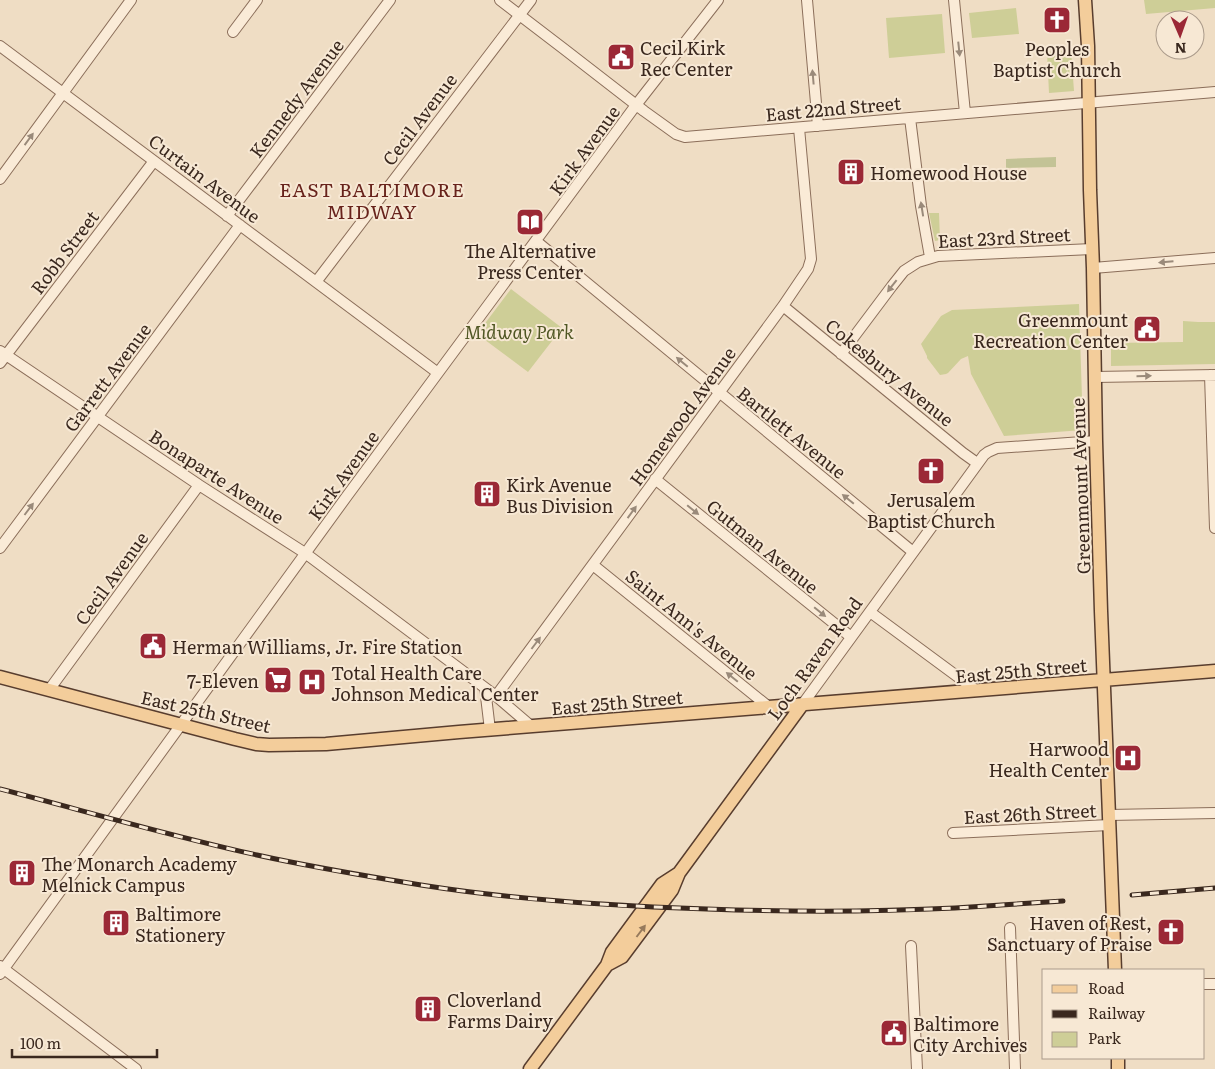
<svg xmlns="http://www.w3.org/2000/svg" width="1215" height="1069" viewBox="0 0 1215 1069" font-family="Literata,serif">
<rect width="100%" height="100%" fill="#efddc4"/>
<path fill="#cece97" d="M1144,0H1215V8L1146,14Z
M1016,8L1019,34L972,38L969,13Z
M942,14L945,53L889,58L886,18Z
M1071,50L1074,91L1049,93L1047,52Z
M939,213L940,240L935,241L929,213Z
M511,289L562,328L528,372L477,334Z
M1079,304L1083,430L1004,436L971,374L968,356L961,359L948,373L946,374L940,375L927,358V356L921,344L941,316L952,310Z
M1183,321L1198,322H1215V364L1111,366V343L1183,342Z"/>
<path fill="#c3c396" d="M1056,157V167L1006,168V159Z"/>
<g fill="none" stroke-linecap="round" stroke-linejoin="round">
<defs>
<path id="minor" d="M500,0L564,49L644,111L676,134L685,137L1215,92
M807,0L818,126
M954,0L965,113
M233,32L257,0
M0,46L438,373
M910,118L921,206L930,257
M0,179L131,0
M227,216L390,0
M536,241L913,552
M1093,268L1215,258
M316,282L531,0
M783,306L963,453L977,463
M0,351L199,485L305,553L496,696L531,726
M841,354L892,286L904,271L918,262L938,256L1092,249
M0,363L154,161
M1210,375L1215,528
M1095,377L1215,375
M655,479L851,637
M0,548L240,225
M593,565L770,708
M870,612L977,691
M485,688L490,730
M49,690L199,485
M496,696L783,306L808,269L811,259L799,128
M802,705L984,455L988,452L997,448L1096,441
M1109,815L1215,813
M953,833L1109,825
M1010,928L1015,1069
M911,946L917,1069
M0,966L136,1069
M0,974L347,496L636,105L718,0
M1204,984H1215"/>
<path id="major" d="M1085,0L1088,46L1090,190L1093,268L1096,441L1101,611L1115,970
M0,677L235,739L256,744L269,745L326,744L459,732L1215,671
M607,965L622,957L672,890L679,873L802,705
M1118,1058V1069
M530,1069L607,965L612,952L662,884L679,873"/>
</defs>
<use href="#minor" stroke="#8b6e5a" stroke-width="12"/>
<use href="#major" stroke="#583d2e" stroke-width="15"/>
<use href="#minor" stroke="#faebd7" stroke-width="10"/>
<use href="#major" stroke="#f3cd9b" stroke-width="12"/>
<defs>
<path id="rail" d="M0,789C85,811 170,836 257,855C311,867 366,876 421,885C516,900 612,906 707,909C790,912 873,912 955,908C991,906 1027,903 1063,901
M1132,895L1215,888"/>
</defs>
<use href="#rail" stroke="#3a281e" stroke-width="5"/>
<use href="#rail" stroke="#f7e8d4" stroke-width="3" stroke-dasharray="9" stroke-linecap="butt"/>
</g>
<defs><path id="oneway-solid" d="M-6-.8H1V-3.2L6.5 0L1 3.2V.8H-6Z" transform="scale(1.25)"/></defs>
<g fill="#9a8a7a">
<use href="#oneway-solid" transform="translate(959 49) rotate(84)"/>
<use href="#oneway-solid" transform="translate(813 77) rotate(-95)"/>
<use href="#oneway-solid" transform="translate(29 139) rotate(-54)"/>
<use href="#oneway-solid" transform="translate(922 209) rotate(-99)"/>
<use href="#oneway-solid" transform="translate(1166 262) rotate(175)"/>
<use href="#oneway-solid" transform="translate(892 286) rotate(128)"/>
<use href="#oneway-solid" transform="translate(682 362) rotate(-140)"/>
<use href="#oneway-solid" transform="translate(1144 376) rotate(-1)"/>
<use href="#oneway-solid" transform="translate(848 499) rotate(-141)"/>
<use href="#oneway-solid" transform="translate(29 509) rotate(-53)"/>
<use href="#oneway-solid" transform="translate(693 510) rotate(39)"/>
<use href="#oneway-solid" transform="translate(632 512) rotate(-54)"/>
<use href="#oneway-solid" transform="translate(820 612) rotate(39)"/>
<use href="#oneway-solid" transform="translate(536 643) rotate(-53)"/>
<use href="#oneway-solid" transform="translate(732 677) rotate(-141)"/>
</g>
<use fill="#967a5c" href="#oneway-solid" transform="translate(641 931) rotate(-53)"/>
<defs>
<symbol id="church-square" viewBox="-11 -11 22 22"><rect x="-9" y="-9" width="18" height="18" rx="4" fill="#9b2836" stroke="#f7e8d4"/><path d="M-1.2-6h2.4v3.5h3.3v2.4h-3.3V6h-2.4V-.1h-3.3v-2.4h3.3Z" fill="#fff"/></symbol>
<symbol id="civic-square" viewBox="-11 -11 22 22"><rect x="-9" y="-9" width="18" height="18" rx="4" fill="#9b2836" stroke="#f7e8d4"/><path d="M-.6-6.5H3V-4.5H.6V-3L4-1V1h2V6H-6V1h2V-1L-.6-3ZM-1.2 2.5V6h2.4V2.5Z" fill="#fff"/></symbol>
<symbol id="building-square" viewBox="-11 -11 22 22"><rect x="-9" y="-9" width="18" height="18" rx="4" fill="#9b2836" stroke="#f7e8d4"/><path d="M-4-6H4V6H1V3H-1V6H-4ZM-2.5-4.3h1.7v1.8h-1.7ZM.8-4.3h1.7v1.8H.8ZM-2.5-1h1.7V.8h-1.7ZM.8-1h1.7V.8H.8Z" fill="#fff"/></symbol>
<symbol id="library-square" viewBox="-11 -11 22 22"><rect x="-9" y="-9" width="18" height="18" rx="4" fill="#9b2836" stroke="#f7e8d4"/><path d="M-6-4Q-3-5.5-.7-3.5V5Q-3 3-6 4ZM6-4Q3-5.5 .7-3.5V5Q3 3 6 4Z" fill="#fff"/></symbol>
<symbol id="supermarket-square" viewBox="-11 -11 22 22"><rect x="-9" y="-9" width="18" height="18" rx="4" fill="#9b2836" stroke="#f7e8d4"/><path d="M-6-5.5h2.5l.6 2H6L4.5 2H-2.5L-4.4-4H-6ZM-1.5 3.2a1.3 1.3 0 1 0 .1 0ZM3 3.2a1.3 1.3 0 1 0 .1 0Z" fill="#fff"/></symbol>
<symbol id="hospital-square" viewBox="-11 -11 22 22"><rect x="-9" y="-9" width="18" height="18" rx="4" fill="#9b2836" stroke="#f7e8d4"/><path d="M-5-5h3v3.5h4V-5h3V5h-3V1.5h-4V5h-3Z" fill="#fff"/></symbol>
</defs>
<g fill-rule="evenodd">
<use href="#church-square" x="1041" y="4" width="32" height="32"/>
<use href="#civic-square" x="605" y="41" width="32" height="32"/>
<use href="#building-square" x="835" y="156" width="32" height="32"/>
<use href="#library-square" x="514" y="206" width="32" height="32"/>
<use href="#civic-square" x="1131" y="313" width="32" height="32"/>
<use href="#church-square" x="915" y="455" width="32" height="32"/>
<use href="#building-square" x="471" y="478" width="32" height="32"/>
<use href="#civic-square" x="137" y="630" width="32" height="32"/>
<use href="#supermarket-square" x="262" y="664" width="32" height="32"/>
<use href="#hospital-square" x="296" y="666" width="32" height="32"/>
<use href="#hospital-square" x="1112" y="742" width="32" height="32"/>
<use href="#building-square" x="6" y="857" width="32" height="32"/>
<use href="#building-square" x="100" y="907" width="32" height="32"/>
<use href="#church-square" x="1155" y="916" width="32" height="32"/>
<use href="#building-square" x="412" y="993" width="32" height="32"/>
<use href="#civic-square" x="878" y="1017" width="32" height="32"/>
</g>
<g text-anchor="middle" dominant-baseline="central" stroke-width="4" stroke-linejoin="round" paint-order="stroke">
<g font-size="18" fill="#3a281e" stroke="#f7e8d4" text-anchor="start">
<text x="640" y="47">Cecil Kirk<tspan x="640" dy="21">Rec Center</tspan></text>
<text x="1057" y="48" text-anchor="middle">Peoples<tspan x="1057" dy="21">Baptist Church</tspan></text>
<text x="870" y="172">Homewood House</text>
<text x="530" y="250" text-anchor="middle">The Alternative<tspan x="530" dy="21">Press Center</tspan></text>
<text x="1128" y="319" text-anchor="end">Greenmount<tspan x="1128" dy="21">Recreation Center</tspan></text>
<text x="506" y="484">Kirk Avenue<tspan x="506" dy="21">Bus Division</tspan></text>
<text x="931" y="499" text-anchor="middle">Jerusalem<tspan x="931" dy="21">Baptist Church</tspan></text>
<text x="172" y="646">Herman Williams, Jr. Fire Station</text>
<text x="331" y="672">Total Health Care<tspan x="331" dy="21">Johnson Medical Center</tspan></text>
<text x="259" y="680" text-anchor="end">7-Eleven</text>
<text x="1109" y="748" text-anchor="end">Harwood<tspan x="1109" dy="21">Health Center</tspan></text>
<text x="41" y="863">The Monarch Academy<tspan x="41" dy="21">Melnick Campus</tspan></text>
<text x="135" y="913">Baltimore<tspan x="135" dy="21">Stationery</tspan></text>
<text x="1152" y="922" text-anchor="end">Haven of Rest,<tspan x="1152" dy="21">Sanctuary of Praise</tspan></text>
<text x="447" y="999">Cloverland<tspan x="447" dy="21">Farms Dairy</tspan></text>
<text x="913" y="1023">Baltimore<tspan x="913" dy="21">City Archives</tspan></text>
</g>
<g font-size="18" fill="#3a281e" stroke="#f7e8d4">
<text transform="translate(296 98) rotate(-53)">Kennedy Avenue</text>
<text transform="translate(833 108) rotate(-5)">East 22nd Street</text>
<text transform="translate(419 119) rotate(-53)">Cecil Avenue</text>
<text transform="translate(584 150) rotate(-54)">Kirk Avenue</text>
<text transform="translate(205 178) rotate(37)">Curtain Avenue</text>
<text transform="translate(1004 237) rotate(-3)">East 23rd Street</text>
<text transform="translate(64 252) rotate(-53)">Robb Street</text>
<text transform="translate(890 372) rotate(39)">Cokesbury Avenue</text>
<text transform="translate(107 377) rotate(-53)">Garrett Avenue</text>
<text transform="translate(682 416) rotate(-54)">Homewood Avenue</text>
<text transform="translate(792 432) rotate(39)">Bartlett Avenue</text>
<text transform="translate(343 475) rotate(-54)">Kirk Avenue</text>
<text transform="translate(217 476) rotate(33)">Bonaparte Avenue</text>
<text transform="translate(1080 486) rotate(-92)">Greenmount Avenue</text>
<text transform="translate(763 546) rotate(39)">Gutman Avenue</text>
<text transform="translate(111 578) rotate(-54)">Cecil Avenue</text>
<text transform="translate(692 624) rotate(39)">Saint Ann's Avenue</text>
<text transform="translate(814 658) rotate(-54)">Loch Raven Road</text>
<text transform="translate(1021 670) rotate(-5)">East 25th Street</text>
<text transform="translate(617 702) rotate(-5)">East 25th Street</text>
<text transform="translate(206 711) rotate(13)">East 25th Street</text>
<text transform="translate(1030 813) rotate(-3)">East 26th Street</text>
</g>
<g font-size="18" font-style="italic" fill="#505724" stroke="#f7e8d4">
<text x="519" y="331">Midway Park</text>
</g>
<g font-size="19" letter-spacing="1" fill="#68231c" stroke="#f7e8d4">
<text x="372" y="189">EAST BALTIMORE<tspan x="372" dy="22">MIDWAY</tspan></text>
</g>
</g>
<rect x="1042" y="969" width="162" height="90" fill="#f7e8d4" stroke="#ab9b8b"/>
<rect x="1052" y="985" width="25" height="8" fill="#f3cd9b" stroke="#ab9b8b"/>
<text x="1088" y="994" font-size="15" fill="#3a281e">Road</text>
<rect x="1052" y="1010" width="25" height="8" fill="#3a281e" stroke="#ab9b8b"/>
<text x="1088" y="1019" font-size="15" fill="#3a281e">Railway</text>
<rect x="1052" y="1032" width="25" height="15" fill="#cece97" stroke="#ab9b8b"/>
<text x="1088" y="1044" font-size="15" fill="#3a281e">Park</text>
<g transform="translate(1180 35) rotate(178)"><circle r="24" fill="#f7e8d4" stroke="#ab9b8b"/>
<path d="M0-4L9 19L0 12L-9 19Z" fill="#9b2836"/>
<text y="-8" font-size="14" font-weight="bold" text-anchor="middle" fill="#3a281e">N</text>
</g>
<path d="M12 1049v8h145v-8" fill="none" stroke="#3a281e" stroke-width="2.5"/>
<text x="20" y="1049" font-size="15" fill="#3a281e" stroke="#f7e8d4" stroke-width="4" paint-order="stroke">100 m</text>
</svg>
